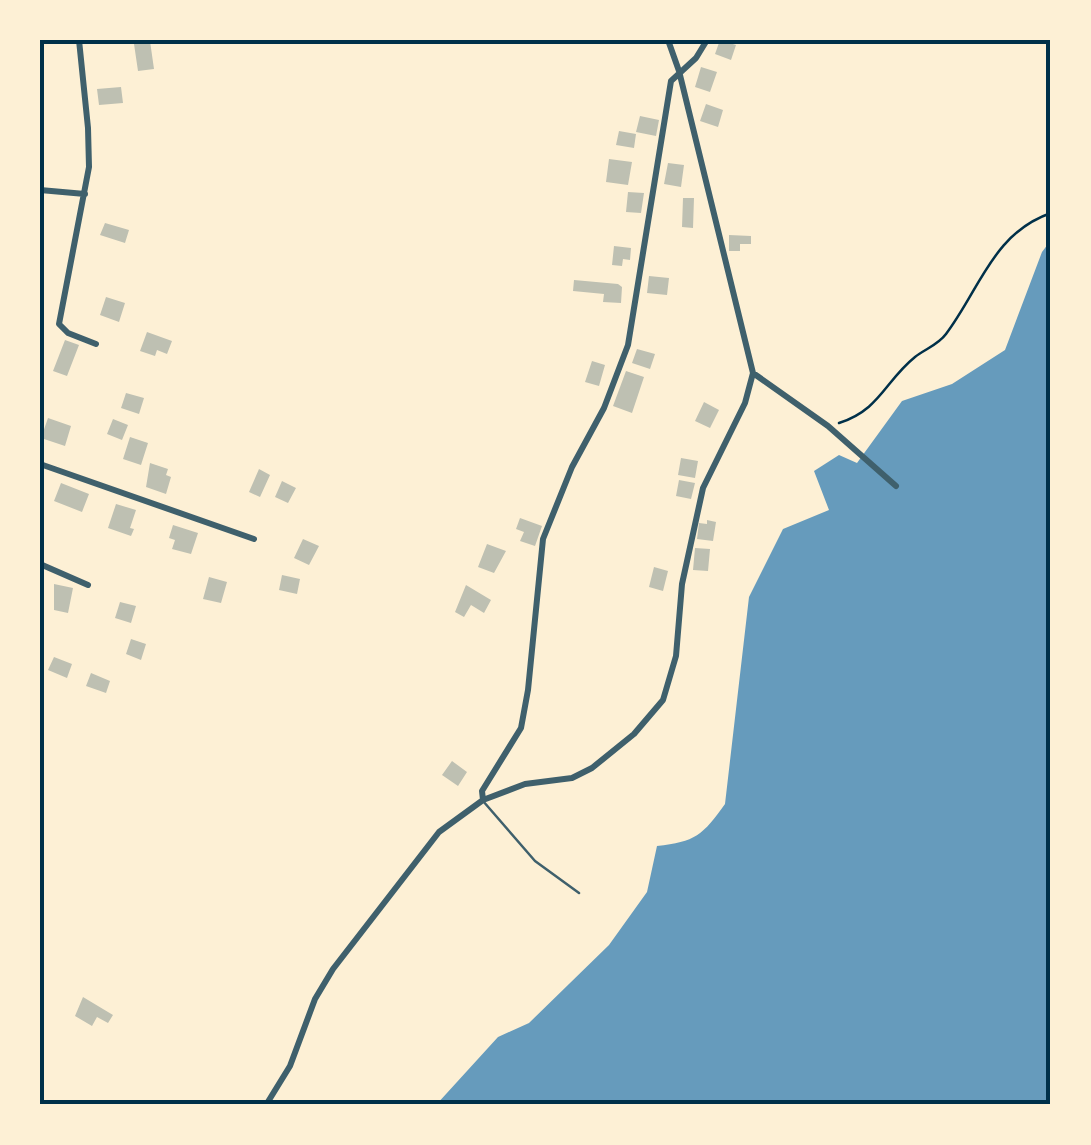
<svg xmlns="http://www.w3.org/2000/svg" width="1091" height="1145" viewBox="0 0 1091 1145" font-family="'Work Sans',sans-serif">
<rect width="100%" height="100%" fill="#fdf0d5"/>
<path fill="#669bbc" d="M1051,240V1105H436L498,1037L529,1023L609,945L647,892L657,846C695,842 703,835 725,804L749,597L783,529L829,510L814,471L839,455L857,463L902,401L952,384L1005,350L1042,252Z"/>
<path fill="#bec0b2" d="M720,40L736,45L731,60L715,54Z
M150,41L154,69L138,71L134,44Z
M701,67L717,72L710,92L695,87Z
M121,87L123,103L99,105L97,89Z
M706,104L723,110L718,127L700,121Z
M640,116L659,120L656,136L636,132Z
M619,131L636,134L634,148L616,145Z
M609,159L632,162L628,185L606,182Z
M668,163L684,165L681,187L664,184Z
M628,192L644,193L641,213L626,212Z
M683,198H694L693,228L682,227Z
M105,223L129,230L125,243L100,235Z
M729,235L751,236V244H740V251H729Z
M614,246L631,248L630,260L623,259L622,266L612,265Z
M649,276L669,278L667,295L647,293Z
M574,280L618,284L622,287L621,303L603,302L604,294L573,291Z
M106,297L125,303L119,322L100,315Z
M147,332L172,341L167,354L157,350L155,356L140,351Z
M65,340L79,345L67,376L53,371Z
M637,349L655,354L650,369L632,363Z
M592,361L605,365L599,386L585,382Z
M626,371L644,377L632,413L613,406Z
M126,393L144,398L139,414L121,408Z
M704,402L719,410L710,428L695,421Z
M48,418L71,426L65,446L41,438Z
M113,419L128,425L122,440L107,434Z
M130,437L148,443L141,465L123,459Z
M681,458L698,461L695,478L678,475Z
M150,463L168,469L166,475L171,477L166,494L146,487Z
M259,469L270,475L260,497L249,492Z
M679,480L695,483L691,499L676,496Z
M282,481L296,488L288,503L275,497Z
M61,483L89,494L82,512L54,501Z
M116,504L136,510L130,528L134,529L131,536L108,528Z
M520,518L542,526L535,546L520,541L524,532L516,529Z
M707,520L716,522L713,541L697,539L699,523L707,524Z
M173,525L198,533L191,554L172,549L175,540L169,538Z
M303,539L319,546L309,565L294,558Z
M487,544L506,551L494,573L478,567Z
M695,548L710,549L708,571L693,570Z
M654,567L668,571L663,591L649,587Z
M282,575L300,579L297,594L279,590Z
M209,577L227,582L221,603L203,599Z
M54,584L73,588L68,613L54,610Z
M466,585L491,600L484,613L471,605L464,617L455,612Z
M120,602L136,606L131,623L115,618Z
M131,639L146,644L141,660L126,654Z
M54,657L72,664L67,678L48,670Z
M91,673L110,681L106,693L86,686Z
M452,761L467,772L458,786L442,775Z
M83,997L113,1015L108,1023L97,1017L92,1026L75,1016Z"/>
<g fill="none" stroke-linecap="round" stroke-linejoin="round">
<path stroke="#003049" stroke-width="2.5" d="M839,423C880,410 885,381 915,357C925,349 938,345 946,334C980,289 993,233 1051,213"/>
<path stroke="#3f606c" stroke-width="2.5" d="M483,801L535,861L579,893"/>
<path stroke="#3f606c" stroke-width="6" d="M79,40L88,128L89,167L59,324L68,333L96,344
M668,40L679,71L753,373L828,426L896,486
M40,190L85,194
M40,464L254,539
M40,564L88,585
M483,800L482,791L521,728L528,690L543,539L572,467L604,408L628,345L671,81L696,58L707,40
M266,1105L290,1066L315,999L333,969L439,832L483,800L525,784L572,778L592,768L634,734L663,700L676,656L682,584L703,488L745,403L753,373"/>
</g>
<rect width="1091" height="1145" fill="none" stroke="#fdf0d5" stroke-width="85"/>
<rect x="42" y="42" width="1006" height="1060" fill="none" stroke="#003049" stroke-width="4"/>
</svg>
